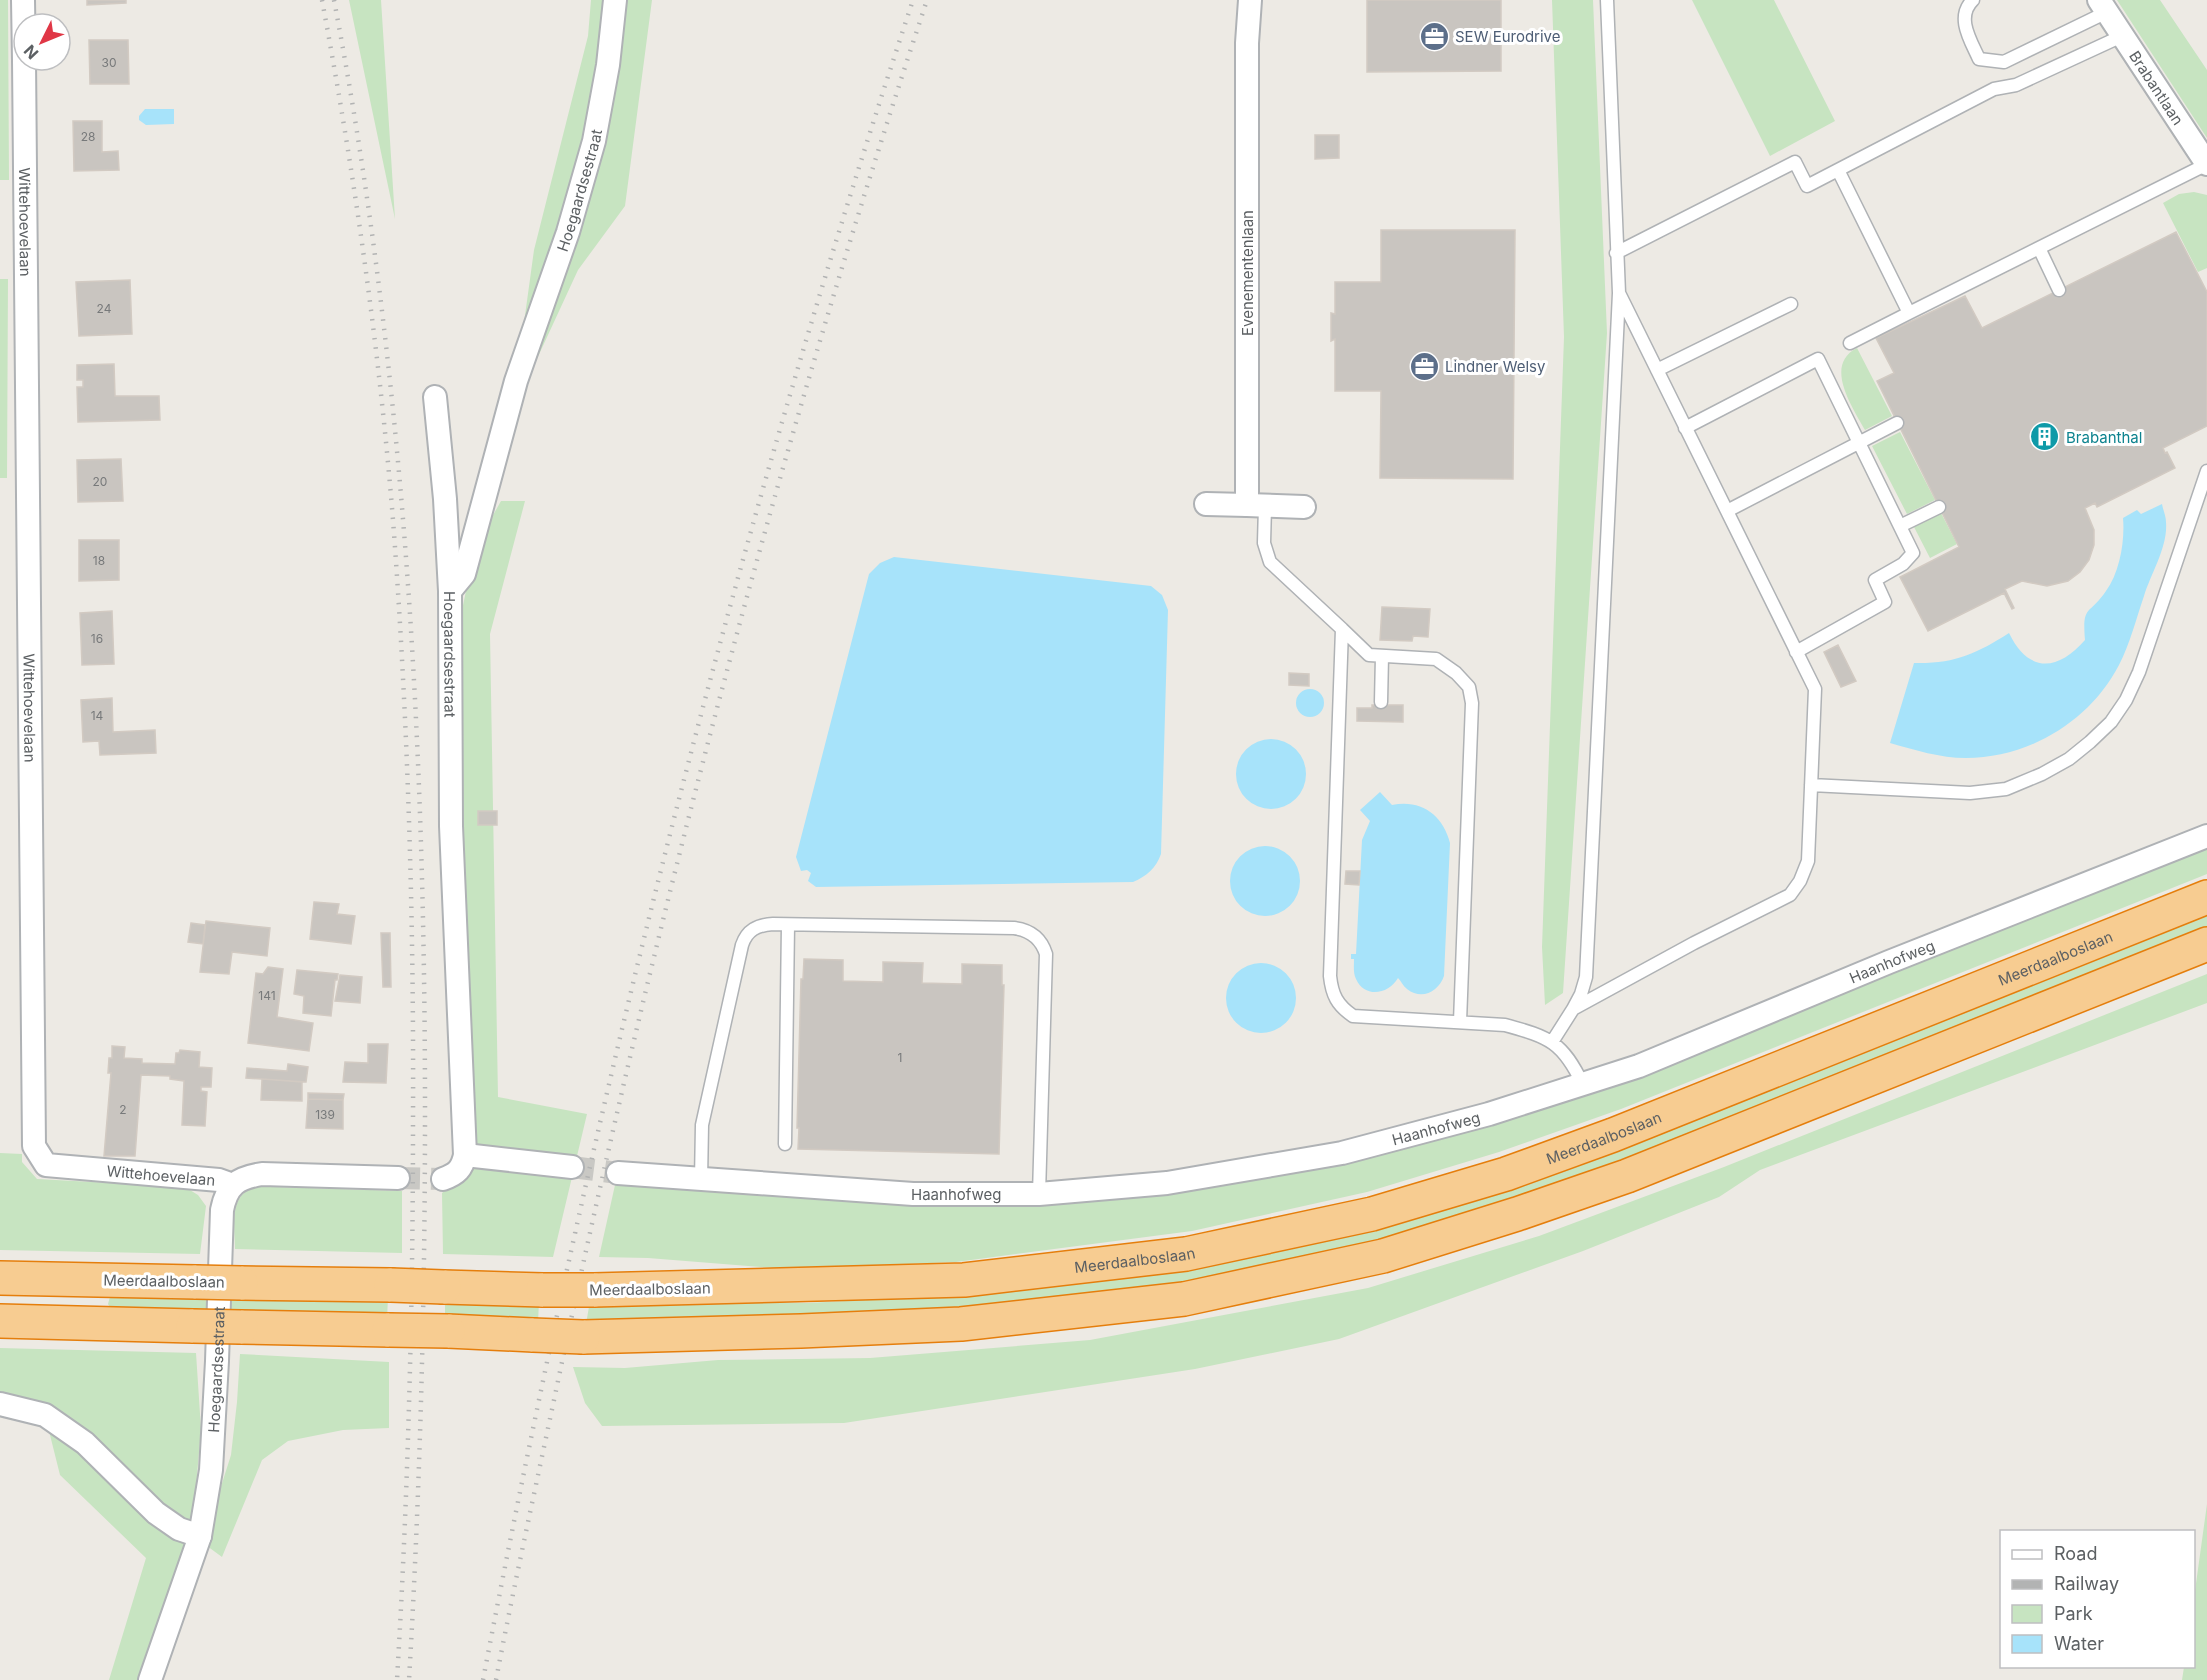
<svg xmlns="http://www.w3.org/2000/svg" width="2207" height="1680" viewBox="0 0 2207 1680" font-family="Inter,sans-serif">
<rect width="100%" height="100%" fill="#edeae4"/>
<path fill="#c7e4c1" d="M0,0H8L9,180H0Z
M349,0H381L395,219Z
M591,0H652L625,206L578,270L499,441L516,381L534,250L588,36Z
M1552,0H1593L1607,333L1563,993L1545,1005L1542,947L1564,337Z
M1692,0H1774L1835,121L1770,156Z
M2117,0H2160L2207,70V138Z
M2194,192L2207,195V268L2198,272L2163,203L2179,194Z
M0,279H8L7,478H0Z
M1857,348L1892,416L1865,430C1853,408 1823,365 1857,348Z
M1900,432L1935,500L1907,514L1872,446Z
M501,501H525L490,634L498,1097L587,1114L553,1257L443,1254L442,1193L474,1166L458,833L460,620L475,547Z
M1941,513L1957,544L1930,558L1914,527Z
M2207,840V874L1621,1109L1499,1152L1367,1192L1192,1231L956,1262L787,1269L648,1258L599,1257L615,1185L622,1180L1038,1199L1557,1102Z
M2207,912V934L1511,1206L1247,1276L985,1314L586,1324L590,1301L808,1303L937,1296L1243,1256Z
M2207,974V1003L1760,1170L1719,1197L1583,1251L1339,1339L1195,1369L844,1423L602,1426L585,1403L573,1367L625,1368L718,1360L870,1358L1090,1340L1368,1288L1539,1236L1724,1167Z
M0,1153L22,1154V1162L37,1179L185,1187L198,1195L206,1206L200,1254L0,1250Z
M277,1187L402,1191V1253L235,1249C235,1230 228,1196 253,1188C260,1186 270,1187 277,1187Z
M111,1293L388,1298L387,1319L111,1309L108,1304L0,1301L108,1304Z
M445,1299L539,1301L538,1323L445,1321Z
M0,1348L196,1353L201,1429L194,1510L188,1542L142,1680H109L146,1558L60,1475L45,1415L0,1397Z
M240,1354L389,1362V1428L343,1430L288,1441L262,1460L222,1557L203,1543L231,1455L237,1402Z
M2207,1504V1680H2182L2184,1667L2194,1666V1598Z"/>
<path fill="#a7e3fa" d="M145,109H174V124L146,125L139,120V116Z
M2162,504C2163,510 2166,516 2166,522C2168,547 2151,573 2144,596C2136,619 2130,644 2119,665C2090,721 2029,758 1966,758C1940,758 1915,750 1890,743L1914,663C1954,664 1976,654 2009,633C2029,674 2058,671 2085,640C2082,604 2089,616 2106,591C2120,572 2125,540 2123,518L2137,510L2141,514Z
M894,557L1151,586L1162,595L1168,610L1161,854C1156,868 1147,876 1133,882L816,887L808,881L811,873L807,870L801,871L796,857L869,574L880,563Z
M1296 703a14 14 0 1 1 28 0a14 14 0 1 1-28 0Z
M1236 774a35 35 0 1 1 70 0a35 35 0 1 1-70 0Z
M1380,792L1392,805C1421,799 1443,815 1450,843L1444,976C1439,991 1422,1001 1407,989C1403,986 1401,981 1398,978C1389,994 1365,999 1356,979C1353,973 1354,966 1354,959H1351V954H1356L1362,840L1370,821L1360,810Z
M1230 881a35 35 0 1 1 70 0a35 35 0 1 1-70 0Z
M1226 998a35 35 0 1 1 70 0a35 35 0 1 1-70 0Z"/>
<path fill="#c9c5c0" stroke="#d2cac2" stroke-width="1.5" d="M87,0H126V3L87,5Z
M1367,0H1501V71L1367,72Z
M89,40H128L129,84H90Z
M73,121H102V152L118,151L119,170L74,171Z
M1315,135H1339V158L1315,159Z
M1381,230H1515L1513,479L1380,478L1381,391H1335V339L1331,341V313L1335,314V282H1381Z
M2176,232L2207,292V426L2163,448L2165,453L2167,452L2175,468L2097,507L2095,503L2085,508L2094,530V545L2089,560L2080,572L2068,581L2047,586L2022,581L2005,589L2014,608L2012,609L2004,593L1928,631L1900,577L1959,547L1877,381L1894,373L1876,338L1965,296L1982,328Z
M130,280L132,334L79,336L76,282Z
M114,364L115,396H159L160,420L78,422L77,387H83V380H77V365Z
M121,459L123,501L78,502L77,460Z
M79,540H119V580L79,581Z
M1382,607L1430,609L1428,637L1413,636L1412,641L1380,640Z
M112,611L114,664L82,665L80,613Z
M1838,645L1856,681L1841,687L1824,652Z
M1289,673L1309,674V686L1289,685Z
M112,698L113,732L155,730L156,753L100,755L99,741L83,742L81,700Z
M1372,705H1403V722L1357,721V708H1372Z
M478,811H497V825H478Z
M1346,871H1360L1359,885L1345,884Z
M314,902L339,904L337,914L355,916L351,944L310,939Z
M206,921L270,928L267,956L232,952L229,974L200,972Z
M191,923L205,925L203,944L188,942Z
M381,933H390L391,987H383Z
M804,959L843,960V981L883,982V962L923,963L922,983L962,984V964L1002,965V985H1004L999,1154L798,1149L799,1128H797L801,979H803Z
M268,967L283,969L277,1017L313,1023L309,1051L248,1043L256,973L263,974Z
M297,970L338,974L337,980H335L331,1016L303,1013L304,996L294,994Z
M340,975L362,977L360,1003L335,1001Z
M368,1044H388L386,1083L343,1082L345,1062L368,1063Z
M112,1046L125,1047L124,1058L142,1059V1063L175,1064L176,1053H179L180,1050L200,1052L199,1067L212,1068L211,1087H201V1091L207,1092L205,1126L182,1125L184,1081L170,1079V1076L141,1075L135,1156H104L111,1073H108L109,1058H112Z
M288,1064L308,1067L306,1082L246,1078L247,1068L287,1071Z
M262,1079L302,1082V1101L261,1100Z
M308,1093L344,1094L343,1100L308,1099Z
M308,1099L343,1100V1129L306,1128Z"/>
<g fill="none" stroke-linecap="round" stroke-linejoin="round">
<path stroke="#c9c8c4" stroke-width="22" stroke-dasharray="22 11" stroke-linecap="butt" d="M572,1167L618,1173
M398,1178L443,1179"/>
<defs>
<path id="lane" d="M1607,0L1619,293L1586,977L1581,994L1573,1009L1694,943L1790,895L1800,881L1808,861L1815,689L1619,293
M1973,0C1955,17 1971,41 1979,59L2004,62L2107,12
M1838,170L1909,313L2207,164
M2039,248L2059,290
M1616,253L1795,162L1807,186L1994,89L2016,85L2122,36
M1850,343L1909,313
M1657,370L1791,304
M1685,428L1818,359L1913,553L1903,564L1875,580L1885,602L1796,652
M1265,506L1264,543L1270,562L1342,629L1330,976C1332,995 1337,1005 1353,1016L1505,1025C1549,1037 1563,1042 1583,1085
M1727,511L1897,423
M1900,526L1939,507
M1342,629L1369,655L1436,659L1456,673L1469,687L1472,703L1460,1022
M1381,702L1382,656
M1811,785L1970,793L2006,789L2042,774L2069,759L2090,742L2111,722L2126,700L2139,672L2207,471
M1552,1042L1573,1009
M785,1144L788,925
M701,1180L702,1125L742,945C747,930 757,925 773,924L1014,928C1030,930 1041,938 1046,954L1039,1194"/>
<g id="street">
<path d="M23,0L24,60"/>
<path id="s1" d="M2099,0L2207,164"/>
<path id="s2" d="M24,60L34,1146L46,1165L219,1180L233,1185"/>
<path id="s3" d="M435,397L445,499L450,591L451,826L465,1155C462,1169 457,1174 443,1179"/>
<path d="M1206,504L1247,505V43L1250,0"/>
<path d="M1247,505L1304,507"/>
<path id="s4" d="M450,591L464,574L516,381L568,232L594,141L608,65L615,0"/>
<path d="M465,1155L572,1167"/>
<path id="s5" d="M618,1173L913,1194H1039L1167,1183L1342,1153L1489,1114L1639,1066L1889,962L2207,836"/>
<path d="M0,1404L45,1415L85,1443L156,1513L179,1529L200,1536"/>
<path id="s6" d="M150,1680L200,1536L211,1470L217,1361L222,1210C227,1185 237,1178 262,1174L398,1178"/>
</g>
<g id="highway">
<path d="M0,1278L196,1282"/>
<path d="M241,1283L391,1285"/>
<path d="M444,1287L543,1290"/>
<path id="s7" d="M594,1290L964,1280L1186,1254L1372,1214L1506,1174L1613,1135L2207,897"/>
<path d="M0,1321L193,1326"/>
<path d="M241,1327L389,1330"/>
<path d="M448,1331L533,1335"/>
<path d="M583,1337L801,1331L961,1324L1184,1299L1383,1256L1517,1214L1627,1176L2207,944"/>
</g>
</defs>
<use href="#lane" stroke="#afb2b5" stroke-width="15"/>
<use href="#street" stroke="#afb2b5" stroke-width="26"/>
<use href="#highway" stroke="#e57e0c" stroke-width="36"/>
<use href="#lane" stroke="#fff" stroke-width="12"/>
<use href="#street" stroke="#fff" stroke-width="22"/>
<use href="#highway" stroke="#f7cc91" stroke-width="33"/>
<path stroke="#b2b3b3" stroke-width="4.5" stroke-dasharray="1.5 8" stroke-linecap="butt" d="M322,0C354,172 379,346 393,520C408,720 414,921 413,1121C413,1307 408,1494 397,1680
M334,0C404,369 425,738 425,1113C425,1302 420,1491 409,1680
M483,1680C591,1112 731,550 913,0
M496,1680C515,1580 537,1481 558,1381C656,915 777,453 927,0"/>
<defs>
<path id="highway-bridge" d="M196,1282L241,1283
M391,1285L444,1287
M543,1290H594
M193,1326L241,1327
M389,1330L448,1331
M533,1335L583,1337"/>
</defs>
<use href="#highway-bridge" stroke="#e57e0c" stroke-width="36" stroke-linecap="butt"/>
<use href="#highway-bridge" stroke="#f7cc91" stroke-width="33"/>
</g>
<defs>
<symbol id="office-disc" viewBox="-11 -11 22 22"><circle r="9.5" fill="#5c6f8a" stroke="#fff"/><path d="M-6-3h4V-5.5h4V-3h4V5H-6ZM-1-4.5V-3h2v-1.5ZM-6 0V1H6V0Z" fill="#fff"/></symbol>
<symbol id="building-disc" viewBox="-11 -11 22 22"><circle r="9.5" fill="#0f9aa8" stroke="#fff"/><path d="M-4-6H4V6H1V3H-1V6H-4ZM-2.5-4.3h1.7v1.8h-1.7ZM.8-4.3h1.7v1.8H.8ZM-2.5-1h1.7V.8h-1.7ZM.8-1h1.7V.8H.8Z" fill="#fff"/></symbol>
</defs>
<g fill-rule="evenodd">
<use href="#office-disc" x="1418" y="20" width="33" height="33"/>
<use href="#office-disc" x="1408" y="350" width="33" height="33"/>
<use href="#building-disc" x="2028" y="420" width="33" height="33"/>
</g>
<g text-anchor="middle" dominant-baseline="central" stroke-width="6" stroke-linejoin="round" paint-order="stroke">
<g font-size="12" fill="#77797a">
<text x="109" y="62">30</text>
<text x="88" y="136">28</text>
<text x="104" y="308">24</text>
<text x="100" y="481">20</text>
<text x="99" y="560">18</text>
<text x="97" y="638">16</text>
<text x="97" y="715">14</text>
<text x="267" y="995">141</text>
<text x="900" y="1057">1</text>
<text x="123" y="1109">2</text>
<text x="325" y="1114">139</text>
</g>
<g font-size="15" fill="#4e5e75" stroke="#fff" text-anchor="start">
<text x="1455" y="36">SEW Eurodrive</text>
<text x="1445" y="366">Lindner Welsy</text>
</g>
<g font-size="15" fill="#5c6063" stroke="#fff">
<text stroke="none"><textPath href="#s1" startOffset="105">Brabantlaan</textPath></text>
<text stroke="none"><textPath href="#s4" startOffset="423">Hoegaardsestraat</textPath></text>
<text stroke="none"><textPath href="#s2" startOffset="162">Wittehoevelaan</textPath></text>
<text transform="translate(1247 273) rotate(-90)">Evenementenlaan</text>
<text stroke="none"><textPath href="#s3" startOffset="258">Hoegaardsestraat</textPath></text>
<text stroke="none"><textPath href="#s2" startOffset="648">Wittehoevelaan</textPath></text>
<text stroke="none"><textPath href="#s7" startOffset="1514">Meerdaalboslaan</textPath></text>
<text stroke="none"><textPath href="#s5" startOffset="1311">Haanhofweg</textPath></text>
<text stroke="none"><textPath href="#s5" startOffset="825">Haanhofweg</textPath></text>
<text stroke="none"><textPath href="#s7" startOffset="1028">Meerdaalboslaan</textPath></text>
<text stroke="none"><textPath href="#s2" startOffset="1224">Wittehoevelaan</textPath></text>
<text stroke="none"><textPath href="#s5" startOffset="339">Haanhofweg</textPath></text>
<text stroke="none"><textPath href="#s7" startOffset="542">Meerdaalboslaan</textPath></text>
<text transform="translate(164 1281) rotate(1)">Meerdaalboslaan</text>
<text transform="translate(650 1289) rotate(-1)">Meerdaalboslaan</text>
<text stroke="none"><textPath href="#s6" startOffset="320">Hoegaardsestraat</textPath></text>
</g>
<g font-size="15" fill="#0d838f" stroke="#fff" text-anchor="start">
<text x="2066" y="437">Brabanthal</text>
</g>
</g>
<rect x="2000" y="1530" width="195" height="138" fill="#ffffff" stroke="#bebfc1" stroke-width="1.5"/>
<rect x="2012" y="1550" width="30" height="9" fill="#ffffff" stroke="#bebfc1" stroke-width="1.5"/>
<text x="2054" y="1560" font-size="18" fill="#5c6063">Road</text>
<rect x="2012" y="1580" width="30" height="9" fill="#b2b3b3" stroke="#bebfc1" stroke-width="1.5"/>
<text x="2054" y="1590" font-size="18" fill="#5c6063">Railway</text>
<rect x="2012" y="1605" width="30" height="18" fill="#c7e4c1" stroke="#bebfc1" stroke-width="1.5"/>
<text x="2054" y="1620" font-size="18" fill="#5c6063">Park</text>
<rect x="2012" y="1635" width="30" height="18" fill="#a7e3fa" stroke="#bebfc1" stroke-width="1.5"/>
<text x="2054" y="1650" font-size="18" fill="#5c6063">Water</text>
<g transform="translate(42 42) rotate(227)"><circle r="28" fill="#ffffff" stroke="#bebfc1" stroke-width="1.5"/>
<path d="M0-4.5L10 22L0 15L-10 22Z" fill="#e03746"/>
<text y="-9" font-size="16" font-weight="bold" text-anchor="middle" fill="#5c6063">N</text>
</g>
</svg>
